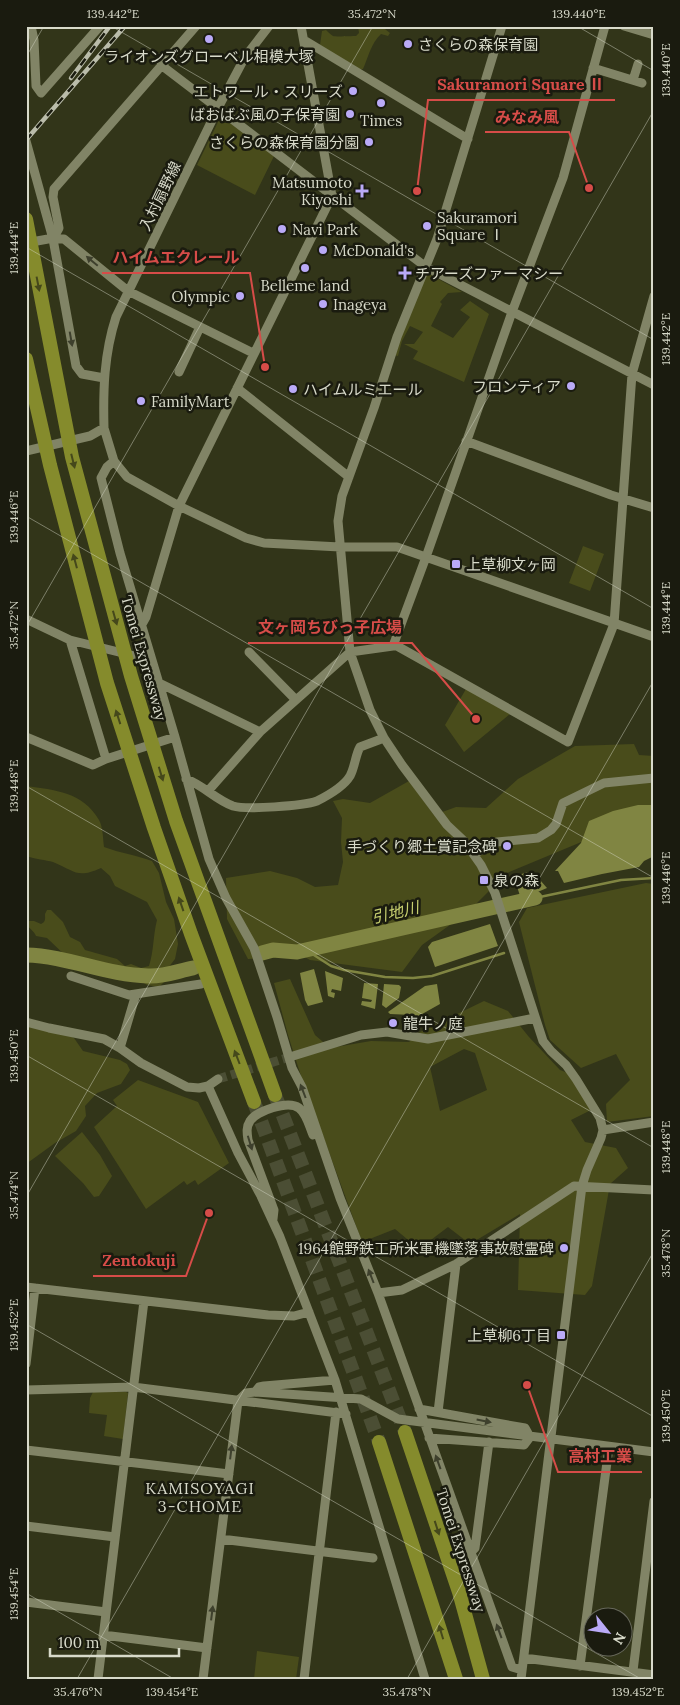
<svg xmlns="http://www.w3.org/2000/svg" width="680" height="1705" viewBox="0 0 680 1705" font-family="Lora,'Noto Sans JP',serif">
<rect width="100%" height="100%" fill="#323519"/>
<path fill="#494c1b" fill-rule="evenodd" d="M358,26H381L390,33L388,36L381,34C371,43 368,58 363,69L357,70L320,45L322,31L326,30C328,32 330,34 333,36C336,37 351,36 356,36L359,33Z
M223,117L274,156L255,195L197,165L220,118Z
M427,273L462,292L448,293L440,302L442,304L431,326L453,338L470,317L460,310L470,301L489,314L464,382L413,359L418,351L404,344H414L423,332L410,326L402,341L398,356L394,355Z
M583,546L604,554L590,591L569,583Z
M466,689L510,714L464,752L445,725Z
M634,744L639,755L654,756V827L591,838L507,873L468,912L422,945L402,972L310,960L303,956L248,959L227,919L226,878L270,871L297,878L315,887L338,885L343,862L341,842L342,818L333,801L343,799L370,803L409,781L434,815L456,807L486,808L518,779L575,746Z
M26,786C55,790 83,792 99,820C103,827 103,839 104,847C120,853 136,855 152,861L159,873L166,902L174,919L178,944L175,959L168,968L167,979L159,987L147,985L125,972L100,967L90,962L69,959L47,938L36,936C34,931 30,929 27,925L29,921H34L41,924C46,922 45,919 45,914L47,910H51L63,922L70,937L80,942L85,950L117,959L125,966L131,964L141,968L149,966C154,951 153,935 157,920L147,902L115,886L110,876L101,868C77,879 75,871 53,862C46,860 35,859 26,856Z
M646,883L654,884V1116L607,1122L606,1104L630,1080L616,1054L581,1068L550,1040L545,1025L519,922L527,908Z
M290,979L315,1035L330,1048L371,1041L409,1042L420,1032L484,1001L508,1011L529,1037L560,1070L568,1073L591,1110L571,1120L585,1142L616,1148L628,1168L610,1184L592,1286L585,1295L518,1290L520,1214L470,1244L448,1227L419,1249L395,1229L362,1242L301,1076L288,1035L274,983ZM464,1049L475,1053L487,1090L440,1111L430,1067Z
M26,1021L69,1035L74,1038L83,1051L120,1060L127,1064L130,1070L121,1084L97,1093L85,1106L86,1116L76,1131L55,1143L26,1164Z
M138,1080L198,1102L229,1163L198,1185L195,1180L187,1185L184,1181L146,1209L94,1127L117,1106L113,1100Z
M82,1132L100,1155L112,1176L99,1196L94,1197L83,1183L55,1156Z
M93,1392H126L128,1393L123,1439L104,1436L107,1415L89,1413L90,1398Z
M257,1651L299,1657L296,1679H254Z"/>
<path fill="#808542" d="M638,805H654V856L644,861L639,867L602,874L564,883L558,871H555L581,843L589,821L613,811Z
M527,872L532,882L540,880L547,888L521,899L514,877Z
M490,924L498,946L435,967L428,947L432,942Z
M314,969L323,1002L308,1006L305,1000L300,973Z
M325,971L343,978L341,991L332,989L331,992L335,993L334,998L328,996Z
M364,983L378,984L375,1009L361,1005L362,1001L371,1002L372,1000L362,998Z
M384,984L399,985L401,987L399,998L386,1008L382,1005Z
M437,984L440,1004L415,1018L413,1015L390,1014L388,1012L425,986Z"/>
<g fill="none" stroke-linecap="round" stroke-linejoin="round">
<path stroke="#808542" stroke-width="2.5" d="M534,892L535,898L621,880L654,878
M306,950L331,966L344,970L385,977L413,978L432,976L504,953"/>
<path stroke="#808542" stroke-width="15" d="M262,953L273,950L297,952L535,898
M26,955C68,956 106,975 148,976C163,977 178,971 193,968"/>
<path stroke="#4b4e34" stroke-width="9" stroke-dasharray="9 4.5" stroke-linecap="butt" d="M218,1079L293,1056"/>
<path stroke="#4b4e34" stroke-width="14" stroke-dasharray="14 7" stroke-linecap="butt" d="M275,1095L405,1432
M254,1102L379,1442"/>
<path stroke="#818466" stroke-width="9" d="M31,26L34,40L36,86L41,93L100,26
M502,26L437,239L397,337L374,408L342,496L338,521L350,652L370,710L384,738L402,765L447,825L464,841L481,865L495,893L543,1041L551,1051L566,1065L576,1079L600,1118L603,1130L601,1138L587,1170L582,1186L521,1679
M624,26L654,35
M304,40L468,139
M161,65L426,267L654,385
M593,68L642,83
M633,80L638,64
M26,141L53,239L76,366L82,374L104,378
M53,239L59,228L53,197L54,189L196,26
M26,243L48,239H64L128,291L253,353
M179,372L200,327
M237,388L349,477
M104,428L114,461L127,477L179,506L246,538L264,543L340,547H397L654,637
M466,441L611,495L654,508
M26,451L90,436L104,428C103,390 104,354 116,317L218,108L245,57L269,26
M114,461L107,467L101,478L120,553L175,737L209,859L226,898L254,948L277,1017L292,1068L302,1087L340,1198L378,1293L512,1667L522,1670
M26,619L70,640L106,759L93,765L26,737
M141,626L146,617L179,506L332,196L301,26
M70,640L151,660
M393,646H397L568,742L614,624L632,374L654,296
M249,652L296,700
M157,682L260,732
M106,759L175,737
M186,779C203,785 216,800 233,806C246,810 303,806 317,801C327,796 344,786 350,776C355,767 355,756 360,747L384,738
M208,791L260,732L350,652L393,646L426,557L512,312L563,178L605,26
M475,854L488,845L497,842L538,838L551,830L556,824L563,803L604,783L654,778
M71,976L129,995L201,984
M26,1022L49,1028L104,1039L120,1048L141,1063L187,1087L199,1088L208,1086L218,1079
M120,1048L136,994
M293,1056L361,1035L387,1032L428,1039L535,1018
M208,1086L238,1153L261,1196L280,1237L335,1380L425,1679
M603,1130L654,1122
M273,1219L274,1210L248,1140C247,1133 246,1127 250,1121C256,1111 288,1100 299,1108C307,1114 309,1126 313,1135
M26,1287L268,1315L294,1316L309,1312
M378,1293L402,1290L456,1264L574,1186L654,1190
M26,1364L35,1288
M26,1390L133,1387L346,1414
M255,1392L259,1387L264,1386L335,1380
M419,1409L525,1428L530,1437
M438,1412L456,1264
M429,1438L524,1445L530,1437
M26,1450L229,1474
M26,1526L115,1537
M221,1539L373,1558
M471,1552L475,1548L489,1442
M26,1602L106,1612
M103,1635L207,1648
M524,1658L654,1675
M580,1666L609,1447
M98,1679L144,1301
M203,1679L238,1401L246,1393L255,1392L361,1399L398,1419L654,1452
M304,1679L336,1412
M632,1679L654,1501"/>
<path stroke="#858b2c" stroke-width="14" d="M26,219L72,457L131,676L176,821L275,1095
M26,359L50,465L107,683L154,828L191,934L254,1102
M405,1432L459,1592L483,1679
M379,1442L456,1679"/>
<defs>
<path id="rail" d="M71,78L110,26
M26,140L125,26"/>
</defs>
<use href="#rail" stroke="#babcaa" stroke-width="4.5"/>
<use href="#rail" stroke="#1a1b0f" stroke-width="2.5" stroke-dasharray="8" stroke-linecap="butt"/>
</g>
<defs><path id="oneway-solid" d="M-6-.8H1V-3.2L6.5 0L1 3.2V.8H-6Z" transform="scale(1.25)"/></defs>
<g fill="#3e402d">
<use href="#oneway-solid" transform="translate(92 261) rotate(-140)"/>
<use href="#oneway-solid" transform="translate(71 339) rotate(80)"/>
<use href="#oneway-solid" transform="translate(303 1091) rotate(-111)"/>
<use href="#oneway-solid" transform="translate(250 1143) rotate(73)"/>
<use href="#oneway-solid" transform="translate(371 1276) rotate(-111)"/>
<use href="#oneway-solid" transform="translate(484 1421) rotate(11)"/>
<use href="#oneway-solid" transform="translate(231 1452) rotate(-83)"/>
<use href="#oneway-solid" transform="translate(438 1462) rotate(-110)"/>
<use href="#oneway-solid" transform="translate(212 1613) rotate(-83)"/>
<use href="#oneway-solid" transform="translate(499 1631) rotate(-110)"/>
</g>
<g fill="#45481b">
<use href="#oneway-solid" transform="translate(38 284) rotate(79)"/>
<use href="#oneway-solid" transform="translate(73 461) rotate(76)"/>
<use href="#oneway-solid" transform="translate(75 561) rotate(-105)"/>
<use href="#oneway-solid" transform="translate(115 618) rotate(74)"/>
<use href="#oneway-solid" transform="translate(118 717) rotate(-108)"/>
<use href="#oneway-solid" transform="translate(161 774) rotate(73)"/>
<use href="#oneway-solid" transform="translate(181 904) rotate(-109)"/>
<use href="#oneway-solid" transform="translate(237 1057) rotate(-111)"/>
<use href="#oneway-solid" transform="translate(437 1528) rotate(72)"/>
<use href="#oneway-solid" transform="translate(441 1632) rotate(-107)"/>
</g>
<path fill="none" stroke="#d8daca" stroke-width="1" stroke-opacity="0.45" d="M111,26L654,340M577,26L654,71M26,57L44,26M26,247L654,609M26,516L654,878M26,627L373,26M26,786L654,1148M26,1055L654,1417M26,1197L654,110M26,1324L641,1679M26,1593L174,1679M77,1679L654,680M407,1679L654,1251"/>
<g fill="#baaaf7" stroke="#1a1b0f" stroke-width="2">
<circle cx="209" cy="39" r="5"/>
<circle cx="408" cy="44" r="5"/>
<circle cx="353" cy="91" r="5"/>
<circle cx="381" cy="103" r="5"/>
<circle cx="350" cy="114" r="5"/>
<circle cx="369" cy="142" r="5"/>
<path d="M359.5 183.5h5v5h5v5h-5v5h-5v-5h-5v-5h5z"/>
<circle cx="427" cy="226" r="5"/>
<circle cx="282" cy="229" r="5"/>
<circle cx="323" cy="250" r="5"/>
<circle cx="305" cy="268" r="5"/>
<path d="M402.5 265.5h5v5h5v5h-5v5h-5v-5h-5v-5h5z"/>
<circle cx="240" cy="296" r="5"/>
<circle cx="323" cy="304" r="5"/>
<circle cx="571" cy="386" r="5"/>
<circle cx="293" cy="389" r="5"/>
<circle cx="141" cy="401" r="5"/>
<rect x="451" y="559" width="10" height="10" rx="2.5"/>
<circle cx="507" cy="846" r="5"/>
<rect x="479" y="875" width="10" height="10" rx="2.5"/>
<circle cx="393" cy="1023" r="5"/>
<circle cx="564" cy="1248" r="5"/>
<rect x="556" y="1330" width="10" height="10" rx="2.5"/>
</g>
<g text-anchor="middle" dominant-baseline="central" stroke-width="5" stroke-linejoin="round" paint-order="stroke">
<g font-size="15" fill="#d8daca" stroke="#1a1b0f" text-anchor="start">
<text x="418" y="44">さくらの森保育園</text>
<text x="209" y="56" text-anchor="middle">ライオンズグローベル相模大塚</text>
<text x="343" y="91" text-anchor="end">エトワール・スリーズ</text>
<text x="340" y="114" text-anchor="end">ばおばぶ風の子保育園</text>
<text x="381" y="120" text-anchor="middle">Times</text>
<text x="359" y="142" text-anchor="end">さくらの森保育園分園</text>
<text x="352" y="182" text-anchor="end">Matsumoto<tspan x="352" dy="17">Kiyoshi</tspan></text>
<text x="437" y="217">Sakuramori<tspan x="437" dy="17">Square Ⅰ</tspan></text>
<text x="292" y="229">Navi Park</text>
<text x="333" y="250">McDonald's</text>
<text x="415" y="273">チアーズファーマシー</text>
<text x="305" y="285" text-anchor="middle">Belleme land</text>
<text x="230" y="296" text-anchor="end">Olympic</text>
<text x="333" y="304">Inageya</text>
<text x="561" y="386" text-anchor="end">フロンティア</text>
<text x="303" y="389">ハイムルミエール</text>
<text x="151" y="401">FamilyMart</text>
<text x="466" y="564">上草柳文ヶ岡</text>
<text x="497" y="846" text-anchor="end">手づくり郷土賞記念碑</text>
<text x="494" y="880">泉の森</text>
<text x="403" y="1023">龍牛ノ庭</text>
<text x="554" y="1248" text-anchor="end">1964館野鉄工所米軍機墜落事故慰霊碑</text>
<text x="551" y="1335" text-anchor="end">上草柳6丁目</text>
</g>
<g font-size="15" fill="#d8daca" stroke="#1a1b0f">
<text transform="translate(160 196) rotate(-64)">入村扇野線</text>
<text transform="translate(144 658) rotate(74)">Tomei Expressway</text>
<text transform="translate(461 1550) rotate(72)">Tomei Expressway</text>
</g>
<g font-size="16" font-style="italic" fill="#c8d070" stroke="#1a1b0f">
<text transform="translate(395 912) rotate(-13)">引地川</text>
</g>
<g font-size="16" letter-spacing="1" fill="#d8daca" stroke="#1a1b0f">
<text x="200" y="1488">KAMISOYAGI<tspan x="200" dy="18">3-CHOME</tspan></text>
</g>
</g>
<path fill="none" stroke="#d64c48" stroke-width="2" d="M417 191L428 100H615M589 188L569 132H485M265 367L250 273H102M476 719L412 643H248M209 1213L186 1276H93M527 1385L558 1472H642"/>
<g fill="#d64c48" stroke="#1a1b0f" stroke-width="2">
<circle cx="417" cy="191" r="5"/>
<circle cx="589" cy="188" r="5"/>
<circle cx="265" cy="367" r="5"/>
<circle cx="476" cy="719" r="5"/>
<circle cx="209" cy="1213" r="5"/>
<circle cx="527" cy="1385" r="5"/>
</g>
<g font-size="16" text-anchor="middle" font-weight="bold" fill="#d64c48" stroke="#1a1b0f" stroke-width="5" stroke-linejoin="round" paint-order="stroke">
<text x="521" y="90">Sakuramori Square Ⅱ</text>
<text x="527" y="123">みなみ風</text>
<text x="176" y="263">ハイムエクレール</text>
<text x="330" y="633">文ヶ岡ちびっ子広場</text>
<text x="139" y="1266">Zentokuji</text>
<text x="600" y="1462">高村工業</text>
</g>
<rect width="680" height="1705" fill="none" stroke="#1a1b0f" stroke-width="55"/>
<g transform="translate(608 1632) rotate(120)"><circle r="24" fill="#1a1b0f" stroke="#66675a"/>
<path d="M0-4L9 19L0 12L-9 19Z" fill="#baaaf7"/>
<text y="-8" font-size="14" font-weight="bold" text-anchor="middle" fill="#d8daca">N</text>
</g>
<path d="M50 1648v8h129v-8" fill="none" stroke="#d8daca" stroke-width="2.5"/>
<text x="58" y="1648" font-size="15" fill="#d8daca" stroke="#1a1b0f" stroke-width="4" paint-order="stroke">100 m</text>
<rect x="28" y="28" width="624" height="1650" fill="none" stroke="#d8daca" stroke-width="2"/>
<g font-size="12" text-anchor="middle" fill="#d8daca">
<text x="113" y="18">139.442°E</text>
<text x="372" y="18">35.472°N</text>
<text x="579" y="18">139.440°E</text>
<text transform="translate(666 70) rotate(-90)" y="4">139.440°E</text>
<text transform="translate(14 248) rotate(-90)" y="4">139.444°E</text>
<text transform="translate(666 339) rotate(-90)" y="4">139.442°E</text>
<text transform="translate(14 517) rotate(-90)" y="4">139.446°E</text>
<text transform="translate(666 608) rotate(-90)" y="4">139.444°E</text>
<text transform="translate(14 625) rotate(-90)" y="4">35.472°N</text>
<text transform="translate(14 786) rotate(-90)" y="4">139.448°E</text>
<text transform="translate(666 878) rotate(-90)" y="4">139.446°E</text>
<text transform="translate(14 1056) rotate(-90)" y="4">139.450°E</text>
<text transform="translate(666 1147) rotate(-90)" y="4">139.448°E</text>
<text transform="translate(14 1195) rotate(-90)" y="4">35.474°N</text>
<text transform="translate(666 1253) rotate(-90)" y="4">35.478°N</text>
<text transform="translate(14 1325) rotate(-90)" y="4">139.452°E</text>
<text transform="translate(666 1416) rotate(-90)" y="4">139.450°E</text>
<text transform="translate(14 1594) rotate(-90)" y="4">139.454°E</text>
<text x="78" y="1696">35.476°N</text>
<text x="172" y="1696">139.454°E</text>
<text x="407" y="1696">35.478°N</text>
<text x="638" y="1696">139.452°E</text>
</g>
</svg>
